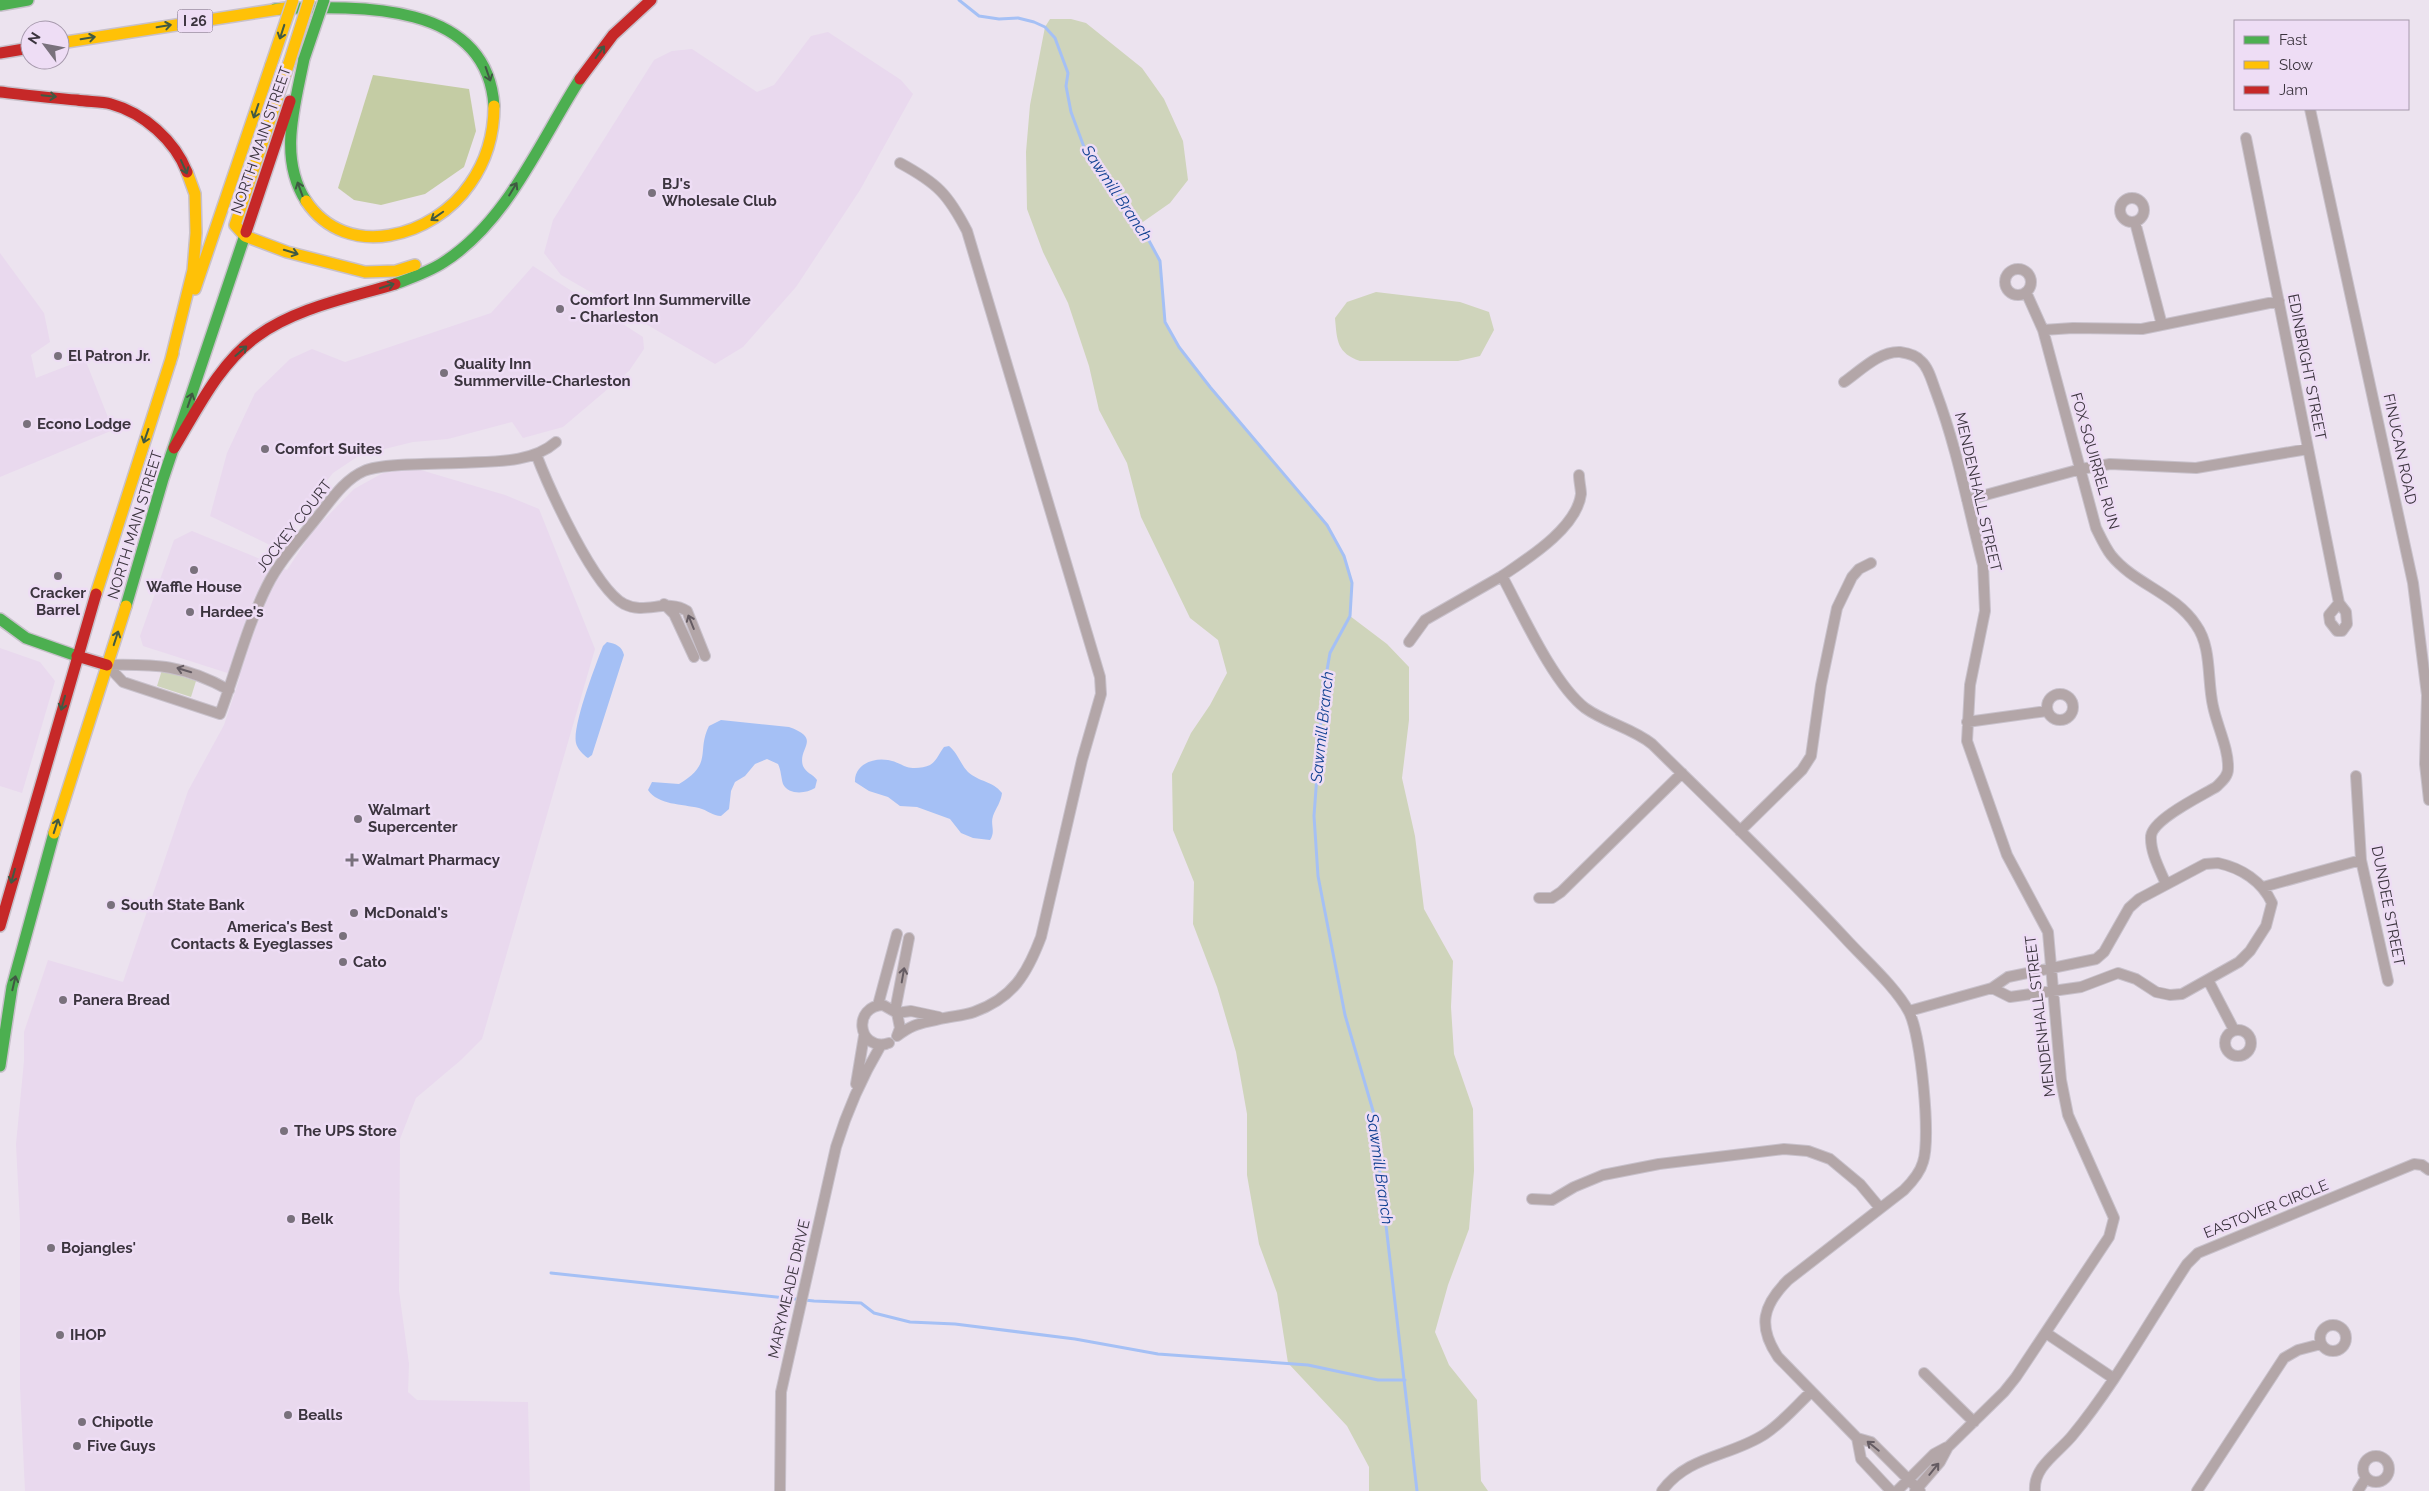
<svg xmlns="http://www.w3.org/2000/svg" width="2429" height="1491" viewBox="0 0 2429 1491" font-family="Raleway,sans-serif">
<rect width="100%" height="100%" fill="#ece3ef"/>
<path fill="#e9d9ee" d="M828,32L901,80L913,94L860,190L796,287L743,347L715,364L561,275L544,253L553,220L654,60L672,51L692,49L757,92L774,85L811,36Z
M0,253L44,313L50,342L31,355L36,378L85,359L113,430L0,477Z
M533,266L643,337L644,349L629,371L563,427L523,438L512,422L448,439L413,442L360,455L333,473L274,547L210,516L227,453L255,393L290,359L312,349L345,362L491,313Z
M414,468L505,495L539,509L595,649L482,1039L461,1060L416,1098L400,1139L399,1291L409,1364L408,1392L417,1400L528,1402L530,1491H25L20,1387V1222L16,1144L24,1061V1032L48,960L123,982L188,791L224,725L240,677L143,646L140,636L174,540L192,531L287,570L312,532L354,489L383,473Z
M0,648L40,662L55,681L22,793L0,786Z"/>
<path fill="#cfd4bb" d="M1050,19H1071L1086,23L1142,68L1164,99L1183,141L1188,180L1170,203L1140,224L1160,261L1165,322L1179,348L1210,387L1327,525L1344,556L1352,583L1350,616L1387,644L1409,667V720L1402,778L1415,836L1424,909L1453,961L1451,1007L1454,1054L1473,1109L1474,1171L1469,1229L1448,1285L1435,1332L1449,1365L1477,1400L1481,1481L1488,1491H1369V1467L1347,1426L1288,1363L1277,1293L1259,1244L1247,1175V1114L1236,1052L1217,987L1193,924L1194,882L1173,830L1172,774L1191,733L1210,705L1227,673L1218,640L1190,618L1141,517L1127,463L1099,410L1089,366L1068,303L1043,252L1027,209L1026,152L1030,105L1045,27Z
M1376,292L1460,302L1489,312L1494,330L1480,356L1458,361H1360C1337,353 1337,341 1335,318L1347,302Z
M162,670L196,681L191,697L157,686Z"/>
<path fill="#c4cca4" d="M373,75L469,89L476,131L464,167L425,194L381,205L354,200L338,188Z"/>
<path fill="#a5c0f5" d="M607,642C616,644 622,646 624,655L592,755L588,758C583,755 577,748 576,743C572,726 596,664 603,646Z
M721,720L789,727C823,739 797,748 803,766C806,773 813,774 817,780L815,788C806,794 788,795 783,784C781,777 781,770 778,764L767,759L755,764L745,776L735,782L731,791L729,809L721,816C713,816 707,810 699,808C682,804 658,805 648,790L652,782L679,784C714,763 696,752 709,726Z
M949,746C957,752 961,765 968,772C979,782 993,781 1002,793C1001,802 996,808 993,816C990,825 996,831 990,840L973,838L961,833L950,819L917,807L900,806L888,797L869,791L855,782C854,765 873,757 888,760C895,761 901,765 907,767C913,769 924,768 930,765C937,761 939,753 944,747Z"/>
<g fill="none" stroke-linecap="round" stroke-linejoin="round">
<path stroke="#a5c0f5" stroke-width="3" d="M959,0L979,16L999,19L1018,18L1034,22L1045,27L1055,38L1068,73L1066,86L1071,112L1084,147L1140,224L1160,261L1165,322L1179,347L1210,387L1327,525L1344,556L1352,583L1350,616L1330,653L1323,693L1314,816L1318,876L1345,1015L1376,1121L1380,1174L1417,1491
M551,1273L814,1301L861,1303L874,1313L910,1322L955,1324L1075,1339L1158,1354L1308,1365L1378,1380H1405"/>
<defs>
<path id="street" d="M2310,109L2413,583L2427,695L2425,764L2429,800
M2246,138L2339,603L2346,612L2347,624L2342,631H2337L2330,622L2329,615L2339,603
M2120 210a12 12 0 1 1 24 0a12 12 0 1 1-24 0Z
M2135,222L2162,325
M2005 282a13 13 0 1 1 26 0a13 13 0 1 1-26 0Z
M2026,292L2043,330L2096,528C2101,538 2105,547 2111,555C2134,584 2175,593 2196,625C2212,647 2207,680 2213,706C2217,726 2229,749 2228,769C2228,777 2221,782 2216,787C2201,796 2153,819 2151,836C2150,852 2160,870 2166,884
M2043,330L2073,328L2142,329L2279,301
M1844,382C1860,371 1879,351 1900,352C1907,353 1917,356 1921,361C1929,368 1932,382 1936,392C1957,448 1968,507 1983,565L1985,611L1970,685L1967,741L2007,855L2048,932L2061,1080L2068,1115L2114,1218L2109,1237L2016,1377L2004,1392L1948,1447L1940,1462L1915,1491
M536,454C549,488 594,588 624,604C645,615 667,598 687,611L705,656
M1579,475C1579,481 1581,489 1581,494C1577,528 1527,559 1502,576C1522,613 1553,683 1585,708C1606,723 1632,728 1652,744C1717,808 1783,871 1845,938C1864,959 1896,987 1909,1012C1921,1035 1931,1138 1923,1162C1920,1173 1912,1182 1904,1190L1788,1280C1763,1305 1757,1326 1778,1357L1857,1438
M1967,500L2081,469L2110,464L2196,468L2308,449
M664,604L674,614L694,657
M1409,642L1425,620L1502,576
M107,665L123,682L220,714C236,671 247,626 267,586C280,560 301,538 319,515C331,500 345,479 364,471C382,463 437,464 459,463C491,461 531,464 556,442
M107,665C157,664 184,665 229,690
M2047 707a13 13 0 1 1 26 0a13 13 0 1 1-26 0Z
M1967,722L2047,711
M2356,776L2361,860L2388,981
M1740,831L1802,770L1811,756L1821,685L1837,608L1852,577L1859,569L1871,563
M2218,863C2241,868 2262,881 2272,903L2266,926L2250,951L2239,962L2182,994L2170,995L2156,992L2136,979L2118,973L2081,987L2010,997L1992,988L2008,977L2096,959L2104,952L2129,908L2139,899L2205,864Z
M2263,887L2361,860
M1539,898H1552L1561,892L1682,773
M2208,980L2234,1030
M878,1005L897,934
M895,1011L909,938
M1909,1011L1992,988
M897,1013L900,1028L897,1036
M2225 1043a13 13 0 1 1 26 0a13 13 0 1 1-26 0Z
M897,1036C914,1023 920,1024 940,1019C951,1016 963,1016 974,1012C1013,998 1027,974 1041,937L1082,760L1101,694L1100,677L967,231C948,194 937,183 900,163
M886,1044C857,1049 853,1006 883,1005L897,1013L911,1011L939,1017
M856,1084L864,1036
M1532,1199L1552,1200L1574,1187L1603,1175L1659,1164L1784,1149L1808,1151L1830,1159L1860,1184L1880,1208
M2320 1338a13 13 0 1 1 26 0a13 13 0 1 1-26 0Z
M2046,1333L2113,1378
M1924,1373L1974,1422
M2363 1469a13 13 0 1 1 26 0a13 13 0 1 1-26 0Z
M780,1491L781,1392L836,1147C847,1111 862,1077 881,1045L889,1043
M1662,1491C1688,1455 1730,1457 1765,1434C1782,1423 1797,1405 1811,1392
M1891,1491L1861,1459L1857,1438L1871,1442L1920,1491
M1897,1491L1934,1454L1947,1447
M2035,1491C2033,1467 2058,1453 2072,1436C2115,1384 2150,1320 2187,1264L2198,1253L2414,1164L2422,1165L2429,1170
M2197,1491L2284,1358L2298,1350L2321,1344
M2358,1491L2366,1478"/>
<path id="fast" d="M0,5L28,0
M275,9C357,6 487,0 494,106
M304,59C295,105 278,158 306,201
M395,284C411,278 429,272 444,262C508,221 540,141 580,79
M126,606L163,479L246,232
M0,619L26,638L77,656
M0,1066L12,987L54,833"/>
<path id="slow" d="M60,43L286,8
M289,63L235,225L245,236L287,252L365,272L396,271L415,265
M306,201C347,262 434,237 470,184C487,160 494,135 494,106
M195,289L271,65
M170,363L193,270L196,233L195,194L187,172
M96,594L173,353
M54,833L126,606"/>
<path id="jam" d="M0,53L30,48
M580,79L613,35L651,0
M0,92C26,95 51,98 77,100C88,102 101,101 111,104C144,113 175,141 187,172
M246,232L290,101
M174,448C197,410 219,364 256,337C295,308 349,298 395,284
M77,656L107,665
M0,926L96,594"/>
</defs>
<use href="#street" stroke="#c8c1cb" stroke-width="12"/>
<use href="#fast" stroke="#c8c1cb" stroke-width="14"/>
<use href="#slow" stroke="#c8c1cb" stroke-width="14"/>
<use href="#jam" stroke="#c8c1cb" stroke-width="14"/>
<use href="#street" stroke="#b3a6a8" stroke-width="10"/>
<use href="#fast" stroke="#4caf50" stroke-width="11"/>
<use href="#slow" stroke="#ffc107" stroke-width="11"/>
<use href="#jam" stroke="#c62828" stroke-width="11"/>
<defs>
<path id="fast-bridge" d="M304,59L324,0"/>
<path id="slow-bridge" d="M289,63L309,0
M271,65L293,0"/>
</defs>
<use href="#fast-bridge" stroke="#c8c1cb" stroke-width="14" stroke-linecap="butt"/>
<use href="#slow-bridge" stroke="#c8c1cb" stroke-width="14" stroke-linecap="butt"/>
<use href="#fast-bridge" stroke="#4caf50" stroke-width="11"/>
<use href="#slow-bridge" stroke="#ffc107" stroke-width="11"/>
</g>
<defs><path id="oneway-shaft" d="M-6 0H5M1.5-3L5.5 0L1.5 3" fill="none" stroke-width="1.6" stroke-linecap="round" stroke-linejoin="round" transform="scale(1.25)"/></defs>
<g stroke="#405943">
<use href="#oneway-shaft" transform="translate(164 26) rotate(-9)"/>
<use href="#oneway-shaft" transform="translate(282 32) rotate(108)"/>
<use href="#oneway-shaft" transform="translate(88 38) rotate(-9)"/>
<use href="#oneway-shaft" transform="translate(600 52) rotate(-54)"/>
<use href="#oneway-shaft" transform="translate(488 74) rotate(71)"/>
<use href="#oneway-shaft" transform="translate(49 96) rotate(6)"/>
<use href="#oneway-shaft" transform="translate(256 111) rotate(109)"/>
<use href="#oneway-shaft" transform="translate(184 167) rotate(66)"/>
<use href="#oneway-shaft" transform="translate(300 189) rotate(-110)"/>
<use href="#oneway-shaft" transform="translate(513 189) rotate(-59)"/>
<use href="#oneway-shaft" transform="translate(437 216) rotate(145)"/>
<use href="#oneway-shaft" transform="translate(291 252) rotate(17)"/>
<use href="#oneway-shaft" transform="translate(387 286) rotate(-18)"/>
<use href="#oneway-shaft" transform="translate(241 351) rotate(-41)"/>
<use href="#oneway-shaft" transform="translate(190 400) rotate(-71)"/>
<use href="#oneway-shaft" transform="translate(146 436) rotate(109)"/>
<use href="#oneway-shaft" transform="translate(116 638) rotate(-72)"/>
<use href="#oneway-shaft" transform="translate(63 703) rotate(106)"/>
<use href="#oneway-shaft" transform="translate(56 826) rotate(-72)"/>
<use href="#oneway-shaft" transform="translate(13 876) rotate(105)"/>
<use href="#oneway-shaft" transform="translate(14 983) rotate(-77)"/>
</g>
<g stroke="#655c63">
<use href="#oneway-shaft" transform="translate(691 622) rotate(-112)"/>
<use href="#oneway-shaft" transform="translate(184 670) rotate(-163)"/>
<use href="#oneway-shaft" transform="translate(903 975) rotate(-80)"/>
<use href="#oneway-shaft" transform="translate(1873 1446) rotate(-141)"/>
<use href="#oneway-shaft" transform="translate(1934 1469) rotate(-51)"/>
</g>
<g fill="#79717c" stroke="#eeddf5" stroke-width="2">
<circle cx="652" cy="193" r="5"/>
<circle cx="560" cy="309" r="5"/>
<circle cx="58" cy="356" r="5"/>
<circle cx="444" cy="373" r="5"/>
<circle cx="27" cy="424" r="5"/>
<circle cx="265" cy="449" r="5"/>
<circle cx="194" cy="570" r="5"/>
<circle cx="58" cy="576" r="5"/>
<circle cx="190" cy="612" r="5"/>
<circle cx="358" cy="819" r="5"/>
<path d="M349.5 852.5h5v5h5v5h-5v5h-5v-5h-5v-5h5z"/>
<circle cx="111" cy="905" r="5"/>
<circle cx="354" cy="913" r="5"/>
<circle cx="343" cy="936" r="5"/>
<circle cx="343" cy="962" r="5"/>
<circle cx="63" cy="1000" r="5"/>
<circle cx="284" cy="1131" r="5"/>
<circle cx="291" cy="1219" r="5"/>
<circle cx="51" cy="1248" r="5"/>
<circle cx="60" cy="1335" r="5"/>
<circle cx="288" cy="1415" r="5"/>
<circle cx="82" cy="1422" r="5"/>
<circle cx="77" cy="1446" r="5"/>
</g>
<g text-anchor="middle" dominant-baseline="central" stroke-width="5" stroke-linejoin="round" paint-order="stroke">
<rect fill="#eeddf5" stroke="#716775" stroke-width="1" x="177.5" y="9.5" width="35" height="23" rx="4"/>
<g font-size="14" font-weight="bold" fill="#3b343e">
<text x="195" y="21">I 26</text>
</g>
<g font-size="15" fill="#3b343e" stroke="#eeddf5">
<text transform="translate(261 140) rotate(-71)">NORTH MAIN STREET</text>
<text transform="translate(2307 367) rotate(79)">EDINBRIGHT STREET</text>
<text transform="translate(2400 449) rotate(78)">FINUCAN ROAD</text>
<text transform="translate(2095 461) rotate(74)">FOX SQUIRREL RUN</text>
<text transform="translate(1978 492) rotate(77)">MENDENHALL STREET</text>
<text transform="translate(135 525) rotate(-73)">NORTH MAIN STREET</text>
<text transform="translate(294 526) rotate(-52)">JOCKEY COURT</text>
<text transform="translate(2388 906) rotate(79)">DUNDEE STREET</text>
<text transform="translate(2040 1016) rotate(-97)">MENDENHALL STREET</text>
<text transform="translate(2266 1209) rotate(-22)">EASTOVER CIRCLE</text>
<text transform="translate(789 1289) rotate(-77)">MARYMEADE DRIVE</text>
</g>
<g font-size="15" font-weight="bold" fill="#3b343e" stroke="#eeddf5" text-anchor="start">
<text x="662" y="184">BJ's<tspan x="662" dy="17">Wholesale Club</tspan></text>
<text x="570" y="300">Comfort Inn Summerville<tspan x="570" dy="17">- Charleston</tspan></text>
<text x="68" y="356">El Patron Jr.</text>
<text x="454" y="364">Quality Inn<tspan x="454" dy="17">Summerville-Charleston</tspan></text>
<text x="37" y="424">Econo Lodge</text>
<text x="275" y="449">Comfort Suites</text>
<text x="194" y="587" text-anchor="middle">Waffle House</text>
<text x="58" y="593" text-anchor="middle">Cracker<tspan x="58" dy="17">Barrel</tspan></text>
<text x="200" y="612">Hardee's</text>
<text x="368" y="810">Walmart<tspan x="368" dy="17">Supercenter</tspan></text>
<text x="362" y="860">Walmart Pharmacy</text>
<text x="121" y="905">South State Bank</text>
<text x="364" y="913">McDonald's</text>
<text x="333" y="927" text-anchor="end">America's Best<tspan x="333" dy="17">Contacts &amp; Eyeglasses</tspan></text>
<text x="353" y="962">Cato</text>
<text x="73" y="1000">Panera Bread</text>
<text x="294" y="1131">The UPS Store</text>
<text x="301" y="1219">Belk</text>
<text x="61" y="1248">Bojangles'</text>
<text x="70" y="1335">IHOP</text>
<text x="298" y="1415">Bealls</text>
<text x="92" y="1422">Chipotle</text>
<text x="87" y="1446">Five Guys</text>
</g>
<g font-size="16" font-style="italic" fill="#114192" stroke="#eeddf5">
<text transform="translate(1117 193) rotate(56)">Sawmill Branch</text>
<text transform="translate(1322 727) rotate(-84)">Sawmill Branch</text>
<text transform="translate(1380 1169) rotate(82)">Sawmill Branch</text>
</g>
</g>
<rect x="2234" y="20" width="175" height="90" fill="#eeddf5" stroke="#a699ac"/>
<rect x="2244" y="36" width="25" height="8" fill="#4caf50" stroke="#a699ac"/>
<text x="2279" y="45" font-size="15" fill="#3b343e">Fast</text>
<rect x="2244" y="61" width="25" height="8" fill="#ffc107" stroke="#a699ac"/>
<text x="2279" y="70" font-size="15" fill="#3b343e">Slow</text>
<rect x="2244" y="86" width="25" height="8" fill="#c62828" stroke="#a699ac"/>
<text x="2279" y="95" font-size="15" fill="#3b343e">Jam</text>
<g transform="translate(45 45) rotate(302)"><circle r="24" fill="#eeddf5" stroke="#a699ac"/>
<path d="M0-4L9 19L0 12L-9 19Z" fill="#79717c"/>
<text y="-8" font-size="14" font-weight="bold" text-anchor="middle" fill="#3b343e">N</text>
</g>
</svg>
